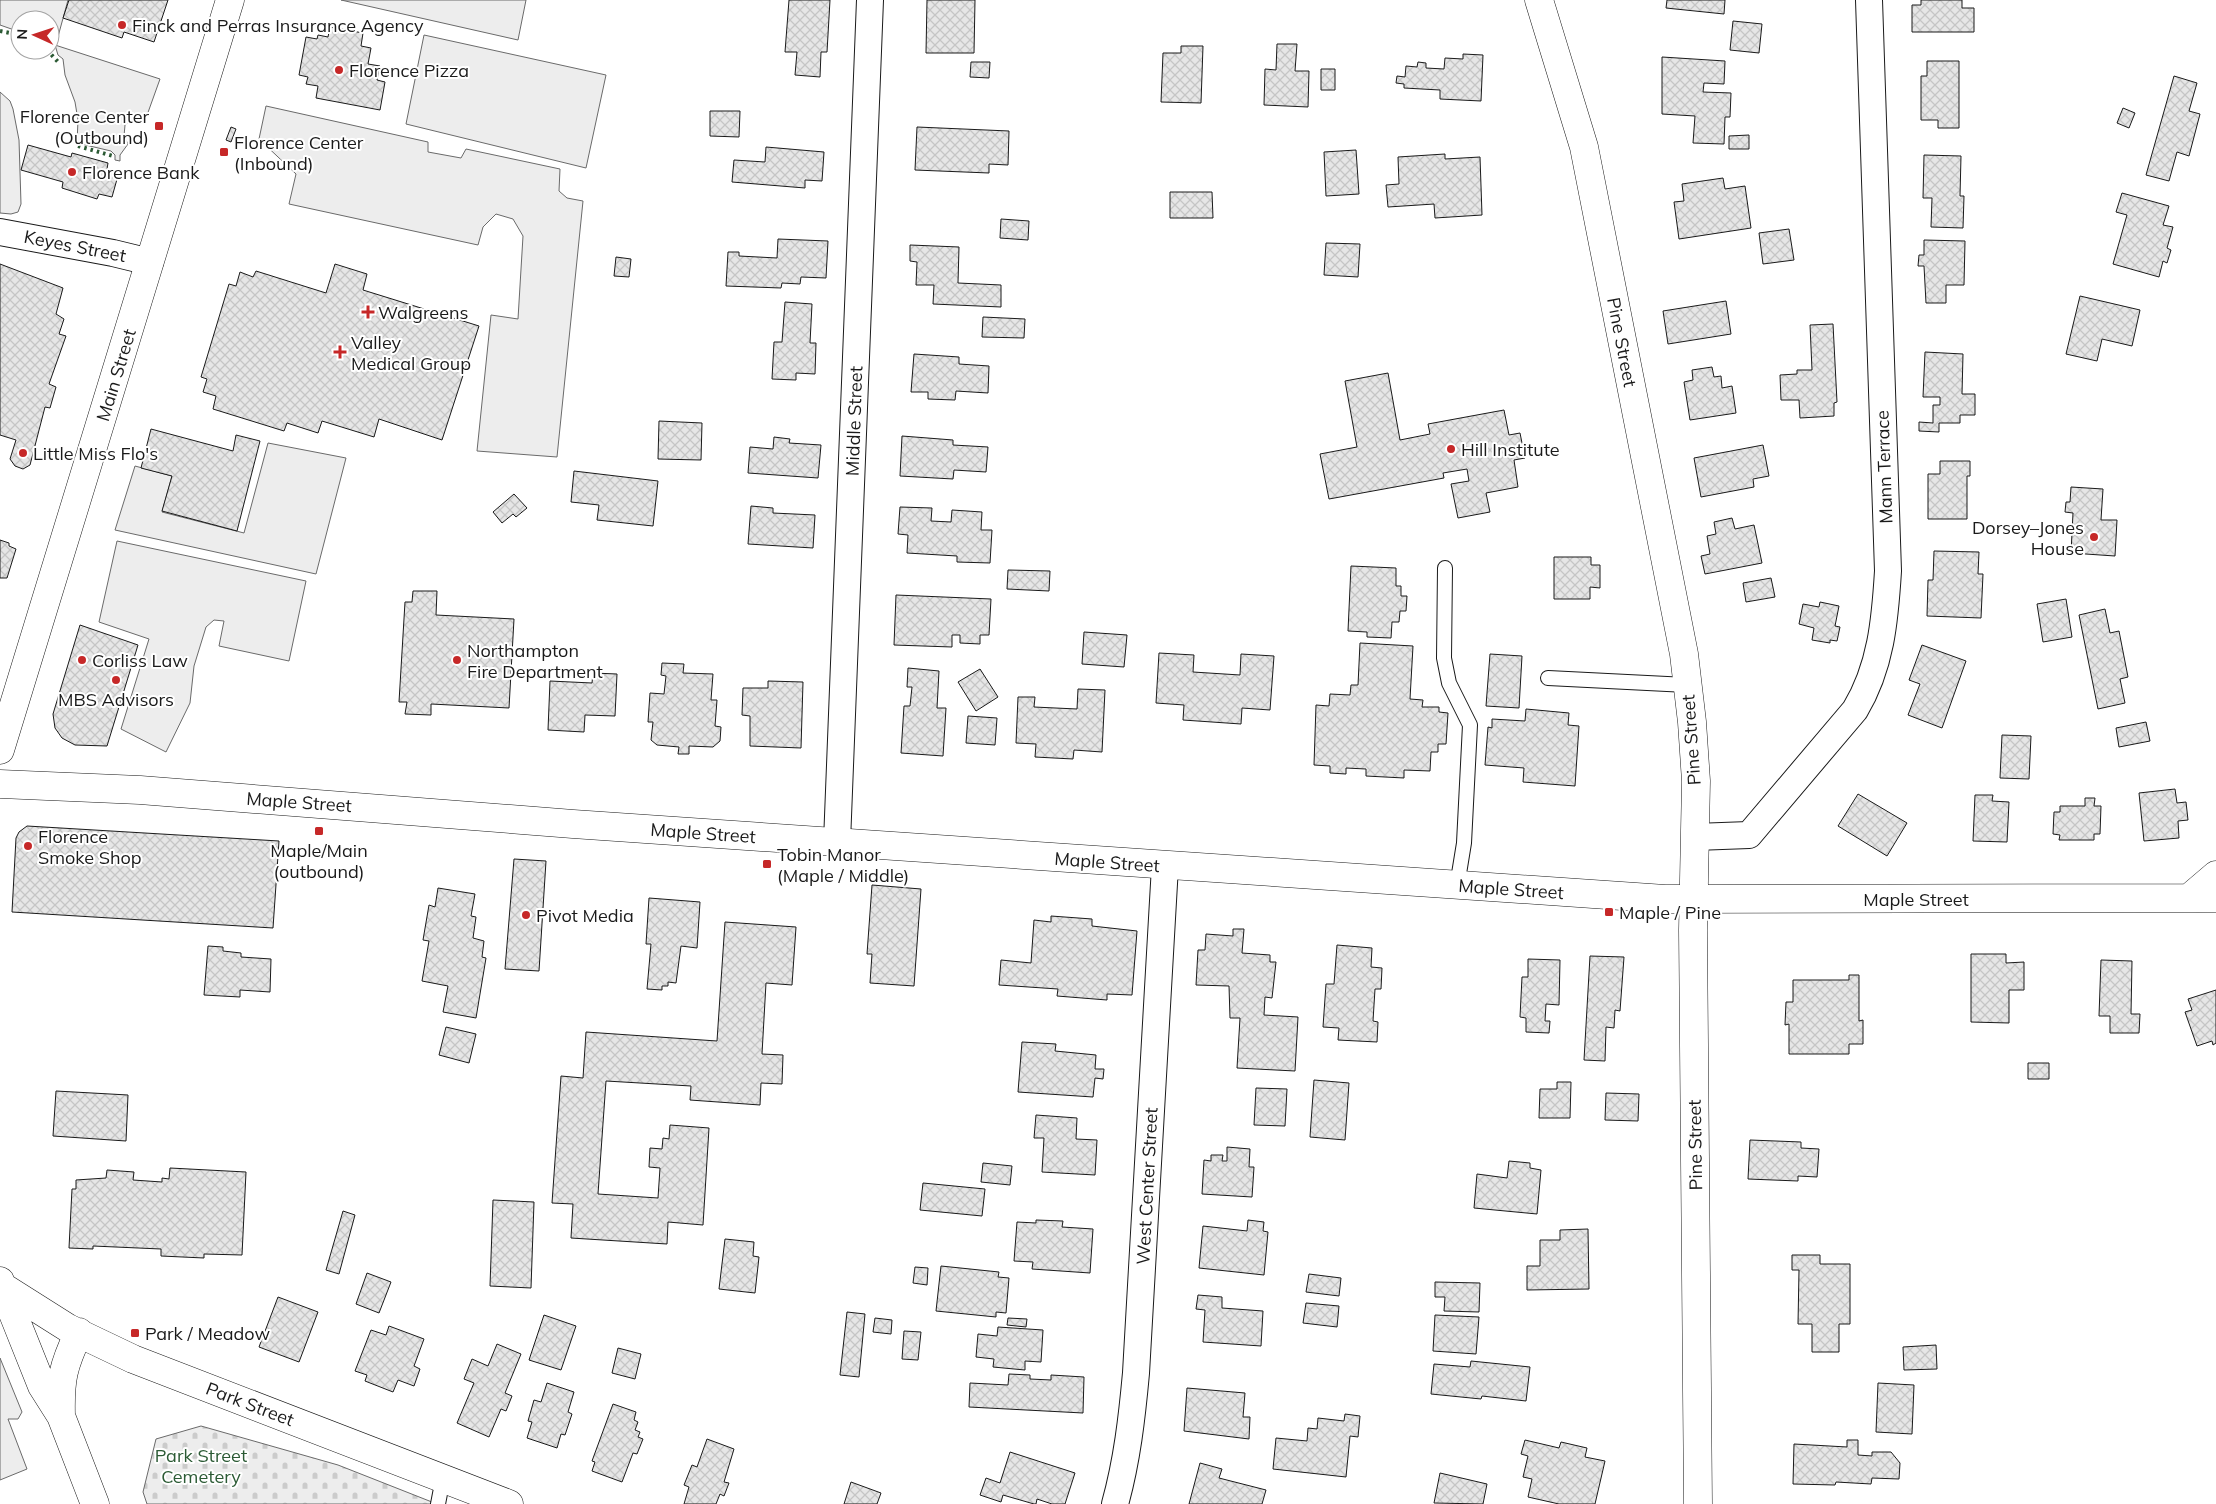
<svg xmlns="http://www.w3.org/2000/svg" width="2216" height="1504" viewBox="0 0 2216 1504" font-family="Mulish,sans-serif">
<defs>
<pattern id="cemetery-stones" width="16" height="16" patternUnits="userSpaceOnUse" patternTransform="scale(1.25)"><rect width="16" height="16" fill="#ededed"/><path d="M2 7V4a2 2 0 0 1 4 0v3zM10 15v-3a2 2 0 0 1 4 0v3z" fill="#cbcbcb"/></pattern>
<pattern id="building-cross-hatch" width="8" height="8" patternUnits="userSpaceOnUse" patternTransform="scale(1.25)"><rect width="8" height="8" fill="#e6e6e6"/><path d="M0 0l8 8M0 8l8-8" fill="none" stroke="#c5c5c5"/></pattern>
</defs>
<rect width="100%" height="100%" fill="#fff"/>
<path fill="#ededed" stroke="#6a6a6a" d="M0,0H68L56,44L50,42V20H20V32L0,25Z
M341,0H526L518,40Z
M424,35L606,75L586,168L406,124Z
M55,45L160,79L146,118L135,116L125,125L124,136L128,144L120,155V161L115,160V155L111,151L77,143L78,120L75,102L65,75L63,59L58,55Z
M0,92L10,101L13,109L19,140L21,204L18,212L11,214L0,213Z
M266,106L428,142V152L461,158L466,149L560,169L559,191L567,198L583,201L557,457L477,451L491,315L518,319L523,236L513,219L496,214L483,227L478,245L289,204L296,174L259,139Z
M268,443L346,458L316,574L115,530L135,466L172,476L162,512L244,533Z
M117,541L306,581L289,661L219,646L224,621L214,620L206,627L194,666L190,703L166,752L121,729L149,639L99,622Z
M0,1358L22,1412L18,1419H8L27,1469L0,1480Z"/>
<path fill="url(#cemetery-stones)" stroke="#6a6a6a" d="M201,1426L338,1465L437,1504H147L143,1492L156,1439Z"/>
<path fill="url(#building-cross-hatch)" stroke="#1a1a1a" d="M69,0H168L154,42L124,32L122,38L63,18Z
M789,0H830L827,52H821L820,77L795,75L797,52H785Z
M927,0H975L974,53H926Z
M1667,0H1725L1724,14L1666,8Z
M1921,0H1962V8H1974V32H1912V5H1921Z
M1733,21L1762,24L1759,53L1730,50Z
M330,27L363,33L361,46L371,48L368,64L380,66L377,80L385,82L380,110L316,98L318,86L306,84L308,77L299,75L306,37L317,39L318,35L328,37Z
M1277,44H1297L1295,71H1309L1308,107L1264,105L1265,69L1276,70Z
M1181,46H1203L1201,103L1161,102L1163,53H1181Z
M1463,54L1483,55L1481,101L1440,99V90L1404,88V84L1396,83L1397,76L1405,77L1406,66L1417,67L1418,62L1426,63V68L1444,69L1445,58L1463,59Z
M1662,57L1725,61L1724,84L1704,83L1703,92L1731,93L1730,117H1725L1724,144L1693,143L1695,116L1662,114Z
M1927,61H1959V128H1938V120H1921V76H1927Z
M971,62H990L989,78L970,77Z
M1321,69H1335V90H1321Z
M2174,76L2197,83L2189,111L2200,114L2189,156L2177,152L2169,181L2146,175Z
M2123,108L2135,113L2129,128L2117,123Z
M710,111H740L739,137L710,136Z
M231,127L236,129L231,142L226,140Z
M917,127L1009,131L1008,165L989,164V173L915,170Z
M1749,135V149H1729V136Z
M28,145L71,157L72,153L108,163L107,169L119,172L112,197L99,194L97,199L62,188L63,182L21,170Z
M766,147L824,152L822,181L805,180V188L732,182L734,160L765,162Z
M1356,150L1359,194L1326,196L1324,152Z
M1445,154V159L1480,157L1482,215L1435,218L1434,204L1388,207L1386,185L1399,184L1398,157Z
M1924,155L1961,156L1960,196H1964L1963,228L1931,227L1932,198H1923Z
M1723,178L1725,189L1745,186L1751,228L1679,239L1674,202L1684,201L1682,184Z
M1170,192H1212L1213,218H1170Z
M2122,193L2169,206L2163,225L2173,227L2167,248L2171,250L2167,263L2163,261L2159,277L2113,264L2127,215L2116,212Z
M1001,219L1029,221L1028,240L1000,238Z
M1789,229L1794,260L1763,264L1759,233Z
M778,239L828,241L826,278L801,277L800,284L782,283L781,288L726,286L728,252H739V256L777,258Z
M1924,240L1965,241L1964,285H1946V303H1926L1924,266H1918L1919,255H1924Z
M1326,243L1360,244L1358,277L1324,275Z
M910,245L959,247L958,283L1001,285V307L933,304L934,285H916L917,262L910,261Z
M616,257L631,259L629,277L614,276Z
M0,264L63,288L56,314L64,319L59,334L66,336L49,384L56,387L50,408L45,407L30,465L23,469L15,466L10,459L16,440L0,435Z
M335,264L367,274L363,290L479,326L442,440L379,419L374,437L322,421L318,433L287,423L284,431L213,409L216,396L203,392L207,379L201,377L229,284L236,286L240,272L253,277L256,271L326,293Z
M2080,296L2140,310L2132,346L2102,339L2097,361L2066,354Z
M1726,301L1731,334L1668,344L1663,311Z
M785,302L812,304L810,343H816L815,374L796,373V380L772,379L774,342H782Z
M983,317L1025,319L1024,338L982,337Z
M1833,324L1837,402L1834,403V416L1800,418L1799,400H1781L1780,375L1797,374V370H1812L1810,325Z
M1925,352L1963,354L1962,394H1975V415H1960V423H1939V432L1919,431V422L1933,423V405H1940V397H1923Z
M914,354L959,357V364L989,366L988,393L956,391L955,400L928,399V392H911Z
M1712,367L1714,377L1721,376L1722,388L1732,386L1736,413L1690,420L1684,382L1693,380L1692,370Z
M1388,373L1400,440L1430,434L1428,424L1504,410L1509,435L1520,433L1525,458L1514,460L1518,487L1486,493L1490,512L1458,518L1451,484L1469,481L1467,469L1443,473L1444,478L1329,499L1320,454L1357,447L1345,381Z
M659,421L702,423L701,460L658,459Z
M151,429L233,451L236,435L260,441L237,531L162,511L172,476L141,468Z
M902,436L953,440V445L988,447L986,472L954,470L953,479L900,476Z
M774,437L790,439L789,443L821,445L818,478L748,473L750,447L773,449Z
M1763,445L1769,476L1753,479L1754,487L1701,497L1694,458Z
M1940,461H1970V476H1967V519H1928V474H1940Z
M574,471L658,481L653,526L597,520L599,505L571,502Z
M2071,487L2103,489L2101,520H2117L2115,556L2071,553L2073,513L2065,512L2066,502H2070Z
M514,494L527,508L516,517L513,514L502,523L493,512Z
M751,506L773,508V513L815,515L813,548L748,544Z
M900,507L932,508L931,521L951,522L952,510L982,512L981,530H992L990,563L957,562V556L907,553L908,535L898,534Z
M1732,518L1735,529L1754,525L1762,563L1705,574L1701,556L1710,554L1707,536L1716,534L1714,522Z
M0,540L9,543V546L16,549L7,578H0Z
M1934,551L1979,552L1978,574H1983L1981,618L1927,616L1928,580H1933Z
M1554,557H1591V565H1600V588L1590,587V599H1554Z
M1351,566L1396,568V586H1401V596H1407L1406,611H1400L1399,622H1392L1391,638L1367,637V632L1348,631Z
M1008,570L1050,571L1049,591L1007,589Z
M1771,578L1775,597L1746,602L1743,583Z
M413,591H437L436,615L514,619L509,708L431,704V715L405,714L407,702H399L405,602H412Z
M896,595L991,599L989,635H980V644L960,643V635H952V647L894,645Z
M2066,599L2072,637L2043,642L2037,604Z
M1820,602L1839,606L1835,626L1840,627L1837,641L1830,640V643L1812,640L1814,628L1799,624L1803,604L1819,607Z
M2105,609L2110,633L2119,631L2128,677L2120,679L2125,703L2098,709L2079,615Z
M80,625L138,645L107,746L75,745L62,738L55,728L53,714Z
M1084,632L1127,635L1124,667L1082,664Z
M1360,643L1413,646L1410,699L1423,700L1422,707H1439V712L1448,713L1446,744H1438V752H1431L1430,771L1404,770V778L1366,776V769L1346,768V774L1330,773V766L1314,765L1316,705L1329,706L1330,694L1350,695L1351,685H1358Z
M1922,645L1966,661L1942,728L1908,715L1920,684L1909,680Z
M1159,653L1194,655L1193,672L1240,675L1241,654L1274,656L1270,710L1242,708L1241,724L1183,720L1184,705L1156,703Z
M1490,654L1522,656L1519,708L1486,706Z
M662,663L684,664L683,673L713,674L711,700H717L715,726L721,727L720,741L713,747L689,746V754H678L679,747L657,745L651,740L653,722H648L650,693L664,694L666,676L661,675Z
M908,668L939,671L937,708H946L943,756L901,753L904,706H910L912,687H907Z
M980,669L998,697L976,711L958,682Z
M593,673L617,674L615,716L585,715L584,732L548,730L550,681L592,683Z
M768,681L803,682L801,748L750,746V716L742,715L743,688H768Z
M1078,689L1105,690L1102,752L1074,750L1073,759L1035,757L1036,744L1016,743L1018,697H1035L1034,707L1077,709Z
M1526,709L1569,713L1568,725L1579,726L1575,786L1523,782L1524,768L1485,765L1488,727L1492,728V719L1525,721Z
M968,716L997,718L995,745L966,743Z
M2146,722L2150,741L2119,747L2116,728Z
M2002,735L2031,736L2029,779L2000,778Z
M2175,789L2177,803L2186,802L2188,820L2178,821L2179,838L2144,841L2139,793Z
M1858,794L1907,823L1887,856L1838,826Z
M1975,795H1993L1992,801L2009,802L2007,842L1973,841Z
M2085,798H2095L2094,806H2101L2100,834H2094V840H2059L2060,835L2053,834L2054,812H2060V806H2085Z
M27,826L279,841L273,928L12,912L16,838L19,832Z
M514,859L546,861L539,971L505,969Z
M872,885L921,889L914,986L870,983L872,954H867Z
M438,888L475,894L471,916L476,917L473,938L484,941L482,957L486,958L476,1018L443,1012L448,986L422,981L429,941L423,940L429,905L435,907Z
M649,898L700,902L697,948L681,946L676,983L668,982V986H662V990L647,989L651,944H646Z
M1051,916L1092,919V926L1137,931L1132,995L1107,994V1000L1057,996L1058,989L999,985L1001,960L1031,963L1034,920L1051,922Z
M725,922L796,927L792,985L766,983L762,1054L783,1055L782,1084L761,1083L760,1105L690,1100L691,1086L606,1081L598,1194L658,1198L660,1168L649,1167L650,1148L662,1149L663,1138L669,1139L670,1125L709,1128L703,1225L668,1222L667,1244L571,1238L573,1204L552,1203L561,1076L583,1078L586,1032L717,1041Z
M1233,929H1244L1242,953L1270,955V962H1276L1272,998L1265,997L1264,1015L1298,1017L1295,1071L1237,1068L1240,1018H1230L1229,986L1196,985L1198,950H1205L1206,934L1233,936Z
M1337,945L1372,948L1371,967L1382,968L1381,989H1375L1373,1021L1378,1022L1377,1042L1338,1040L1339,1028L1323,1027L1326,984H1334Z
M208,946L223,947V951L241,953V957L271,959L270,992L240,990V997L204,995Z
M1971,954H2006V963L2024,962V990H2009V1023L1971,1022Z
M1590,956L1624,957L1620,1011L1615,1010L1614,1028L1606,1027L1605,1061L1584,1060Z
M1528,959L1560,960L1559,1005L1546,1004L1545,1021H1550L1549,1033L1526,1032V1018L1520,1017L1522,977H1528Z
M2101,960L2132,961L2131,1014H2140L2139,1033H2110V1016H2099Z
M1849,975H1859V1021L1863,1020V1044H1849V1054H1789V1024L1785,1025L1786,1002H1793V980H1849Z
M2216,990V1043L2213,1045L2212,1041L2197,1046L2185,1012L2192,1010L2188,999Z
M446,1027L476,1034L469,1063L439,1055Z
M1022,1042L1056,1044L1055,1051L1096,1055L1095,1069H1104L1103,1079L1095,1078L1093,1097L1018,1092Z
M2028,1063H2049V1079H2028Z
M1314,1080L1349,1083L1345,1140L1310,1137Z
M1557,1082H1571L1570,1118H1539L1540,1089H1557Z
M1256,1088L1287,1089L1285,1126L1254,1125Z
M56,1091L128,1095L126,1141L53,1136Z
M1606,1093L1639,1094L1638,1121L1605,1120Z
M1036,1115L1077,1118L1076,1139L1097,1140L1095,1175L1042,1172L1044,1138H1034Z
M1750,1140L1801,1142V1148L1819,1149L1817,1177L1798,1176V1181L1748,1179Z
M1227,1147L1250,1149L1249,1167H1254L1252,1197L1202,1194L1204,1160L1211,1161V1155H1223L1222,1161H1227Z
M1509,1161L1530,1163V1168L1541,1170L1537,1214L1474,1208L1477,1174L1507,1178Z
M983,1163L1012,1166L1010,1185L981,1182Z
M170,1168L246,1172L242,1255L204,1254V1258L161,1256V1249L93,1246V1249L69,1248L72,1189H76V1180L106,1178L107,1170L134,1172L133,1180L162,1182V1178L169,1179Z
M923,1183L985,1189L982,1216L920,1210Z
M493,1200L534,1202L531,1288L490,1286Z
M343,1211L355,1215L339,1274L326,1270Z
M1036,1220L1063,1221L1062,1227L1093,1229L1090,1273L1032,1269L1033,1262L1014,1261L1017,1222L1036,1223Z
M1248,1220L1264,1222L1263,1231L1268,1232L1264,1275L1199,1268L1203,1226L1247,1231Z
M1588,1229L1589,1289L1527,1290V1266H1540V1240H1560V1230Z
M725,1239L754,1242L753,1256L759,1257L755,1293L719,1289Z
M1792,1255H1820V1264H1850V1324H1839V1352H1812V1324H1798L1799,1270H1792Z
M941,1266L999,1272L998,1277L1009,1278L1006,1313L996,1312V1317L936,1311Z
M915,1267L928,1268L927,1285L913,1283Z
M367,1273L391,1282L379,1313L356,1304Z
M1309,1274L1341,1278L1339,1296L1306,1292Z
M1435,1282L1480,1283L1479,1312L1444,1311L1445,1297H1435Z
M1198,1295L1222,1297V1308L1263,1311L1261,1346L1203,1342L1205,1310L1196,1309Z
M278,1297L318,1312L299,1362L259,1347Z
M1306,1303L1339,1306L1337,1327L1303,1323Z
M847,1312L865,1314L859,1377L840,1375Z
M544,1315L576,1326L561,1370L529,1360Z
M1435,1315L1479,1317L1476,1354L1433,1351Z
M875,1318L892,1320L891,1334L873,1332Z
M1008,1318L1027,1319L1026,1327L1007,1325Z
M389,1326L424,1339L414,1366L420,1369L414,1386L398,1380L393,1392L365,1381L367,1375L355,1371L371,1330L386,1335Z
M998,1327L1043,1330L1041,1362L1025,1361V1370L993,1367L994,1359L976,1357L978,1334L997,1336Z
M904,1331L921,1332L918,1360L902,1359Z
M497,1344L521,1354L505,1393L512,1396L506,1411L501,1409L489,1437L457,1423L474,1383L464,1379L472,1359L488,1366Z
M1936,1345L1937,1369L1904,1370L1903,1347Z
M618,1348L641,1354L635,1379L612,1373Z
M1471,1361L1530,1367L1526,1401L1482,1396L1481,1399L1431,1394L1434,1364L1470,1367Z
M1009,1374L1030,1375V1379L1051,1380V1375L1084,1377L1083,1413L969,1407L970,1383L1008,1385Z
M547,1383L574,1392L568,1412L572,1414L565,1435L561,1434L557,1448L527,1438L532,1422L528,1421L534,1400L541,1402Z
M1878,1383L1914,1385L1912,1434L1876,1432Z
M1187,1388L1245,1393L1243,1417H1250L1249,1439L1184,1431Z
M613,1404L636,1412L634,1420L638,1422L635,1430L640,1432L638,1437L643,1439L637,1454L633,1453L622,1482L592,1471L595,1462L592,1461Z
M1345,1414L1360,1416L1358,1437L1350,1436L1346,1477L1273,1469L1276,1438L1307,1441L1308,1428L1317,1429L1318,1418L1344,1421Z
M707,1439L734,1449L724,1482L729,1483L724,1496L720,1494L716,1504H684L689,1487L684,1485L692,1465L697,1467Z
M1525,1440L1559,1448L1561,1442L1587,1448L1585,1457L1605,1461L1595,1504H1559L1528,1497L1532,1479L1523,1477L1528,1456L1521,1454Z
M1847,1440H1858V1455L1872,1456V1452H1891L1900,1463L1899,1479L1872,1478L1871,1484L1836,1482L1835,1485L1793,1484L1794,1444L1847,1447Z
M1010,1452L1075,1473L1065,1504H1052L1037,1499L1036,1504H1034L1003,1495L1001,1502L980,1495L986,1478L1000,1483Z
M1200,1463L1222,1469L1219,1478L1266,1490L1262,1504H1189Z
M1440,1473L1487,1484L1483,1504L1434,1503Z
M851,1482L881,1493L877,1504H844Z"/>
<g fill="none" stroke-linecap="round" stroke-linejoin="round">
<defs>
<path id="lane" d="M1445,568L1444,658L1449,683L1470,725L1464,843L1457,886
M1548,678L1687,685
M438,1504L443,1478"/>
<path id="street" d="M0,232L113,253L150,262
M1695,837L1749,835L1855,710C1881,667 1885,620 1888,571L1869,0
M837,842L870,0
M1115,1504C1127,1461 1132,1417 1136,1373L1165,866"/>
<path id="secondary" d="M1539,0L1584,147L1684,654L1692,722L1696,781L1693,930L1698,1504
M0,784L140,790L573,824L1665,899L2216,898
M2189,898L2216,875
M0,1281L42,1386L61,1416L95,1504
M0,1285L68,1328L133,1359L509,1504
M61,1416C60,1379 63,1366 79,1332"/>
<path id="highway" d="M0,750L230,0"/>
</defs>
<use href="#lane" stroke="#1a1a1a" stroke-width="16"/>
<use href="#street" stroke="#1a1a1a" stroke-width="28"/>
<use href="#secondary" stroke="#1a1a1a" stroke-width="29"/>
<use href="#highway" stroke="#1a1a1a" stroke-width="29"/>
<use href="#lane" stroke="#fff" stroke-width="14"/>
<use href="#street" stroke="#fff" stroke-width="26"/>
<use href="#secondary" stroke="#fff" stroke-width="28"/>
<use href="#highway" stroke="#fff" stroke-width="28"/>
<path stroke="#2b5a34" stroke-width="4" stroke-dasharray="2.5 4" stroke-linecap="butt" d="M0,31L20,35
M47,50L60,64
M78,146L113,156"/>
</g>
<g fill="#c62828" stroke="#fff" stroke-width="2">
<circle cx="122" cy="25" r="5"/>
<circle cx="339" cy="70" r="5"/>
<rect x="154" y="121" width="10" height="10" rx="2.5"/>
<rect x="219" y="147" width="10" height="10" rx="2.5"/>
<circle cx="72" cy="172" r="5"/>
<path d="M365.5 304.5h5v5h5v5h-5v5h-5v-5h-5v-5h5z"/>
<path d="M337.5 344.5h5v5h5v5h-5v5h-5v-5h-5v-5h5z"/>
<circle cx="1451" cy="449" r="5"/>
<circle cx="23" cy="453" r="5"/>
<circle cx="2094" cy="537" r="5"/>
<circle cx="82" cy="660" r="5"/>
<circle cx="457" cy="660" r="5"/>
<circle cx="116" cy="680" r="5"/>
<rect x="314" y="826" width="10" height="10" rx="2.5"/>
<circle cx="28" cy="846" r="5"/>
<rect x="762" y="859" width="10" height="10" rx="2.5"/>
<rect x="1604" y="907" width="10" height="10" rx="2.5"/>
<circle cx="526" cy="915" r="5"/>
<rect x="130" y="1328" width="10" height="10" rx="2.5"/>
</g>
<g text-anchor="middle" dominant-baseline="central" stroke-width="4" stroke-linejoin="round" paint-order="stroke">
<g font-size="18" fill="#1a1a1a" stroke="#fff" text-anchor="start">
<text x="132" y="25">Finck and Perras Insurance Agency</text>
<text x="349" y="70">Florence Pizza</text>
<text x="149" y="116" text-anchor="end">Florence Center<tspan x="149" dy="21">(Outbound)</tspan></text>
<text x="234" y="142">Florence Center<tspan x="234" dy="21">(Inbound)</tspan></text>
<text x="82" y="172">Florence Bank</text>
<text x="378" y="312">Walgreens</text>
<text x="351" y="342">Valley<tspan x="351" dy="21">Medical Group</tspan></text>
<text x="1461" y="449">Hill Institute</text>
<text x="33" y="453">Little Miss Flo's</text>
<text x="2084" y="527" text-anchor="end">Dorsey–Jones<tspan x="2084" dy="21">House</tspan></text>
<text x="467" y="650">Northampton<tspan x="467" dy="21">Fire Department</tspan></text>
<text x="92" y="660">Corliss Law</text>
<text x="116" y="699" text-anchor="middle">MBS Advisors</text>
<text x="38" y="836">Florence<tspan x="38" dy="21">Smoke Shop</tspan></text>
<text x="319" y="850" text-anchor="middle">Maple/Main<tspan x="319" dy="21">(outbound)</tspan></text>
<text x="777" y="854">Tobin Manor<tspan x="777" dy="21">(Maple / Middle)</tspan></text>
<text x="1619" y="912">Maple / Pine</text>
<text x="536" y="915">Pivot Media</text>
<text x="145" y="1333">Park / Meadow</text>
</g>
<g font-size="18" fill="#1a1a1a" stroke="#fff">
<text transform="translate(75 246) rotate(11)">Keyes Street</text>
<text transform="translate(1622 342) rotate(79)">Pine Street</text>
<text transform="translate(116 375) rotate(-73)">Main Street</text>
<text transform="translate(854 421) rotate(-88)">Middle Street</text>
<text transform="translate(1884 467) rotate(-92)">Mann Terrace</text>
<text transform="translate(1691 740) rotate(-94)">Pine Street</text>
<text transform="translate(299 802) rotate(4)">Maple Street</text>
<text transform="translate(703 833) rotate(4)">Maple Street</text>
<text transform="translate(1107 862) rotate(4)">Maple Street</text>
<text transform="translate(1511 889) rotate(4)">Maple Street</text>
<text x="1916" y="899">Maple Street</text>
<text transform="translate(1695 1145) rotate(-91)">Pine Street</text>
<text transform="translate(1147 1186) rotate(-87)">West Center Street</text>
<text transform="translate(250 1404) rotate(21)">Park Street</text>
</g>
<g font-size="18" fill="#2b5a34" stroke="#fff">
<text x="201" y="1455">Park Street<tspan x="201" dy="21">Cemetery</tspan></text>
</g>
</g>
<g transform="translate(35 35) rotate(273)"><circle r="24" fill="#ffffff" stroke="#a3a3a3"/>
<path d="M0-4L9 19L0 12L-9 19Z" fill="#c62828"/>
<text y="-8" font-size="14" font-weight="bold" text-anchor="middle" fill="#1a1a1a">N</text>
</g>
</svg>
